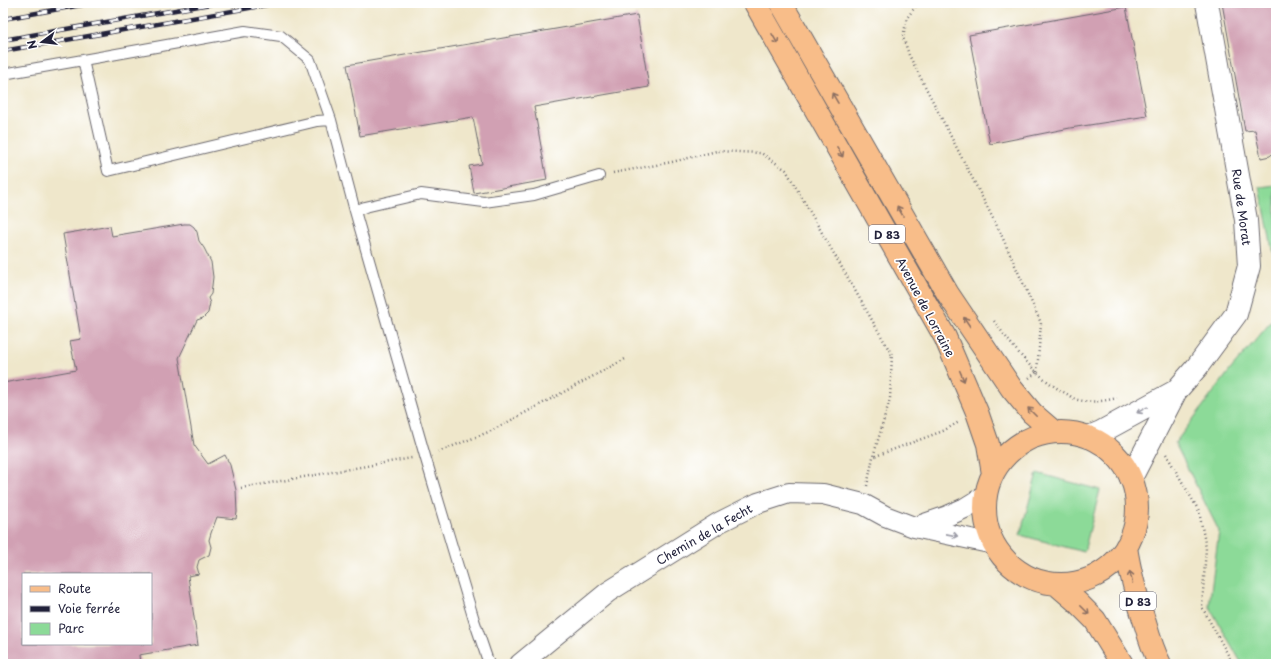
<svg xmlns="http://www.w3.org/2000/svg" width="1279" height="667" viewBox="0 0 1279 667" font-family="'Playpen Sans',sans-serif">
<rect width="100%" height="100%" fill="#fff"/>
<filter id="ink" filterUnits="userSpaceOnUse"><feTurbulence type="fractalNoise" baseFrequency=".025" numOctaves="2"/><feDisplacementMap in="SourceGraphic" scale="8" xChannelSelector="R" yChannelSelector="G"/><feConvolveMatrix kernelMatrix="1 2 1 2 8 2 1 2 1" color-interpolation-filters="sRGB"/></filter>
<filter id="wash" filterUnits="userSpaceOnUse"><feTurbulence type="fractalNoise" baseFrequency=".012" numOctaves="4" result="noise"/><feDisplacementMap in="SourceGraphic" scale="16" xChannelSelector="R" yChannelSelector="G"/><feGaussianBlur stdDeviation="0.9" result="paint"/><feColorMatrix in="noise" values="0 0 0 0 0 0 0 0 0 0 0 0 0 0 0 0 0 1.4 0 .05"/><feComposite in="paint" operator="in"/></filter>
<g filter="url(#wash)">
<rect width="100%" height="100%" fill="#efe7cb"/>
<path fill="#8cda98" stroke="#577e6a" d="M1276,185V269L1260,187Z
M1276,316V664H1242L1209,606L1219,531L1175,443L1231,369Z
M1037,473L1100,490L1084,552L1020,535Z"/>
<g id="blocks">
<path fill="#d1a0b3" fill-rule="evenodd" d="M1222,3H1276V154L1272,155V154L1270,156L1261,158L1255,130L1245,131Z
M1126,7L1147,116L1070,128L990,144L969,35Z
M637,15L649,87L534,107L547,180L474,193L469,166L482,164L473,117L360,136L347,65Z
M184,224H190L194,227L197,232L199,241L204,248L211,262L213,277L211,294L208,298L210,303L208,313L203,318L197,320L179,358L194,445L208,464L225,455L230,465L236,490L237,512L236,519L217,517L211,533L209,540L211,547L209,555L199,560L197,567L199,574L188,576L198,645L139,655L140,664H3V383L76,370L70,341L81,339L63,234L110,226L112,236ZM23,574H151V644H23Z"/>
</g>
</g>
<g filter="url(#ink)">
<use href="#blocks" fill-opacity="0" stroke="#6a676d" stroke-width="1"/>
<g fill="none" stroke-linecap="round" stroke-linejoin="round">
<defs>
<path id="service" d="M3,74L83,60
M331,120L317,121L108,171L83,60L245,31L281,36L310,60L331,120L355,211L425,456L474,620L489,664
M355,211L365,207L421,194L484,202L534,195L599,176"/>
<path id="minor" d="M916,527L945,517L965,508L986,495
M520,664L608,592L720,522L758,503L789,493L823,494L863,504L885,516L914,527L994,544"/>
<path id="tertiary" d="M1089,437L1101,432L1176,391
M1131,478L1176,391L1197,367L1236,314L1249,266L1246,220L1207,3"/>
<path id="primary" d="M755,3L945,337L977,412L988,444L993,474
M781,3L948,294L1012,389L1032,413L1054,432
M985 508a76 76 0 1 1 152 0a76 76 0 1 1-152 0Z
M1126,547C1130,574 1137,598 1145,623C1149,637 1153,651 1160,664
M1056,584L1077,602L1095,620L1122,664"/>
</defs>
<use href="#service" stroke="#6a676d" stroke-width="12"/>
<use href="#minor" stroke="#6a676d" stroke-width="22"/>
<use href="#tertiary" stroke="#6a676d" stroke-width="24"/>
<use href="#primary" stroke="#6a676d" stroke-width="24"/>
<path stroke="#6a676d" stroke-width="2.5" stroke-dasharray="1 3" stroke-linecap="butt" d="M918,3L907,18L903,37L909,55L1000,232L1041,323L1037,372
M613,173L672,162L717,151L761,153L786,170L892,355L890,399L873,457
M994,321C1014,348 1036,378 1067,394C1070,396 1074,399 1078,400C1092,403 1104,401 1117,398
M1029,378L1037,372
M438,452L491,431L627,358
M1166,454L1199,511L1206,548L1202,607L1233,664
M867,486L873,457L943,431L959,422
M241,488L412,458"/>
<use href="#service" stroke="#fff" stroke-width="10"/>
<use href="#minor" stroke="#fff" stroke-width="20"/>
<use href="#tertiary" stroke="#fff" stroke-width="22"/>
<use href="#primary" stroke="#f8bd89" stroke-width="22"/>
<defs>
<path id="rail" d="M3,4L9,3
M3,19L93,3
M3,40L216,3
M3,51L278,3"/>
</defs>
<use href="#rail" stroke="#22223b" stroke-width="4.5"/>
<use href="#rail" stroke="#fff" stroke-width="3" stroke-dasharray="9" stroke-linecap="butt"/>
</g>
<defs><path id="oneway-shaft" d="M-6 0H5M1.5-3L5.5 0L1.5 3" fill="none" stroke-width="1.6" stroke-linecap="round" stroke-linejoin="round"/></defs>
<g stroke="#8d7062">
<use href="#oneway-shaft" transform="translate(775 39) rotate(60)"/>
<use href="#oneway-shaft" transform="translate(835 98) rotate(-120)"/>
<use href="#oneway-shaft" transform="translate(840 152) rotate(60)"/>
<use href="#oneway-shaft" transform="translate(900 211) rotate(-120)"/>
<use href="#oneway-shaft" transform="translate(967 322) rotate(-124)"/>
<use href="#oneway-shaft" transform="translate(962 376) rotate(67)"/>
<use href="#oneway-shaft" transform="translate(1032 412) rotate(-135)"/>
<use href="#oneway-shaft" transform="translate(1131 577) rotate(-104)"/>
<use href="#oneway-shaft" transform="translate(1085 610) rotate(45)"/>
</g>
<g stroke="#9c9ca7">
<use href="#oneway-shaft" transform="translate(1142 410) rotate(151)"/>
<use href="#oneway-shaft" transform="translate(952 535) rotate(11)"/>
</g>
</g>
<g text-anchor="middle" dominant-baseline="central" stroke-width="3.5" stroke-linejoin="round" paint-order="stroke">
<g fill="#fff" stroke="#646476" stroke-width="1">
<rect x="869" y="225" width="36" height="18" rx="3"/>
<rect x="1120" y="592" width="36" height="18" rx="3"/>
</g>
<g font-size="11" font-weight="bold" fill="#22223b">
<text x="887" y="234">D 83</text>
<text x="1138" y="601">D 83</text>
</g>
<g font-size="12" fill="#22223b" stroke="#fff">
<text transform="translate(1242 207) rotate(82)">Rue de Morat</text>
<text transform="translate(926 307) rotate(62)">Avenue de Lorraine</text>
<text transform="translate(704 534) rotate(-30)">Chemin de la Fecht</text>
</g>
</g>
<rect width="1279" height="667" fill="none" stroke="#fff" stroke-width="16"/>
<rect x="22" y="573" width="130" height="72" fill="#ffffff" stroke="#a7a7b1"/>
<rect x="30" y="586" width="20" height="6" fill="#f8bd89" stroke="#a7a7b1"/>
<text x="58" y="593" font-size="12" fill="#22223b">Route</text>
<rect x="30" y="606" width="20" height="6" fill="#22223b" stroke="#a7a7b1"/>
<text x="58" y="613" font-size="12" fill="#22223b">Voie ferrée</text>
<rect x="30" y="623" width="20" height="12" fill="#8cda98" stroke="#a7a7b1"/>
<text x="58" y="633" font-size="12" fill="#22223b">Parc</text>
<g transform="translate(42 42) rotate(255)" stroke="#ffffff" stroke-width="3" paint-order="stroke">
<path d="M0-3L7 15L0 10L-7 15Z" fill="#22223b"/>
<text y="-6" font-size="11" font-weight="bold" text-anchor="middle" fill="#22223b">N</text>
</g>
</svg>
